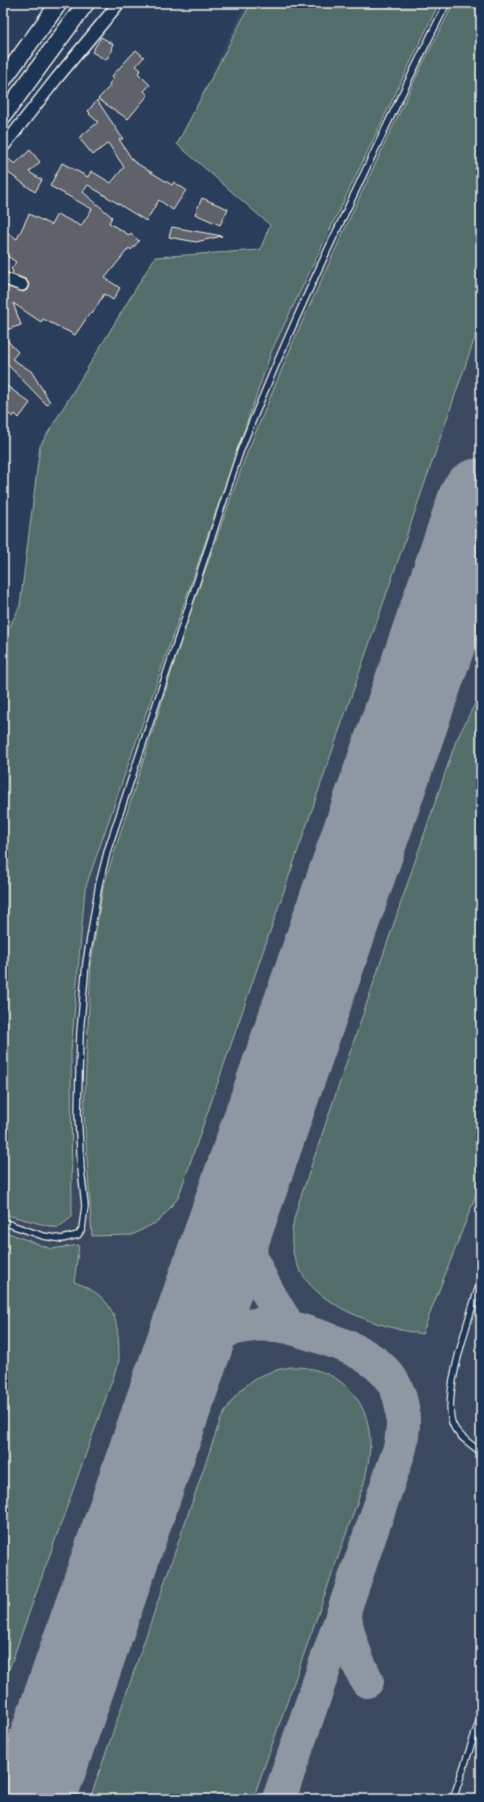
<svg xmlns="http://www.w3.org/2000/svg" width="484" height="1802" viewBox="0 0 484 1802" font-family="Mynerve,sans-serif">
<rect width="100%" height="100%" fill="#2a3e5b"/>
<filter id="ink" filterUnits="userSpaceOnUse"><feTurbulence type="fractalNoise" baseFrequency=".025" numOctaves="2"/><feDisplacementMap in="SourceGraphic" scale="8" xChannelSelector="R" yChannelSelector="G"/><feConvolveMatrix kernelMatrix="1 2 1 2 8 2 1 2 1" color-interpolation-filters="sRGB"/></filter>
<g filter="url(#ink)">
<path fill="#3a4960" d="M246,3H481V1799H3V637L19,604L40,444L155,257L260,250L270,225L177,144Z"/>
<path fill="#536e6b" stroke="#a4b0aa" d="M251,3H439L272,350L85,889L71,1052L72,1217L57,1228L3,1214V640L20,606L40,446L155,257L260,250L270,225L177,144Z
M454,3H481V320L178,1198L159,1221L132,1235L92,1236L84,1112L91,962L103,888L192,607L247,453L297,333L355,207L420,69Z
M481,692V1182L422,1334C375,1326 297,1303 292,1244C291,1230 294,1218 298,1205L456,741Z
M3,1231L51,1249L79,1245L74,1282C116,1297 119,1321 119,1361L3,1686Z
M290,1367C335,1365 370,1397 370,1443C370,1457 367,1470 364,1483L253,1799H90L220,1421C237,1388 253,1374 290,1367Z"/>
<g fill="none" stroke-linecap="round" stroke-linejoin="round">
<path stroke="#8f98a2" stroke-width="34" d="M439,622L460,585L481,563
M179,1373C183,1367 186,1360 190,1355C213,1327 256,1320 289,1327C263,1287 237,1243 241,1194
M344,1611C347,1636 355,1658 367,1681
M279,1799L400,1448C418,1363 354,1347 289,1327"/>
<path stroke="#8f98a2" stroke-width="86" d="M32,1799L481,501"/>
</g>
<path fill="#5f626a" stroke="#f4f1e8" d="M101,37L113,44L111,48L113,49L106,60L92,52Z
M136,50L144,57L136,66L141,70L138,73L150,85L144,91L148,95L128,119L98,99L110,86L109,84L114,78L112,76Z
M97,100L123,139H119L133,161L172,185L174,182L186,190L173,210L159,200L146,221L88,185L83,192L112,217L109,223L129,235L131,233L139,241L131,250L129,248L105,278L120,288L113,300L104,294L92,314L90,313L75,335L43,319L41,322L13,303L21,325L3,331V285L23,292L27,290L29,284L25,279L12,274L13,271L11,269L16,262L3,253V230L17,239L29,214L51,225L57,214L81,226L92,209L50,186L62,163L88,177L91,171L111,183L124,167L108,143L93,155L79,138L98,122L89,114L90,113L88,111Z
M30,150L40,162L29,172L42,180L35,192L3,169V155L15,164Z
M202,198L228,209L220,225L195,214Z
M172,227L222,236L196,242L169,237Z
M3,336L18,352L12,359L31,371L50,402L47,405L7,364L3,368Z
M3,383L30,403L19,418L15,414L13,417L3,410Z"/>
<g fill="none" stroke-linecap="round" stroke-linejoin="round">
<defs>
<path id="lane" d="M3,1222L43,1236L62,1239L78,1235L82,1229L85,1206L81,1169L78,1114L80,1033L86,963L99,884L108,849L240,452C273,368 310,286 349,205C381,137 413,70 447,3
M481,1279C472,1310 439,1401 454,1427C459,1437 472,1445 481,1452
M453,1799L481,1716"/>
<path id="street" d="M3,147L57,78L119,3
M3,278L22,285"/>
<path id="secondary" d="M3,80L59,3
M3,116L86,3"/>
</defs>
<use href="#lane" stroke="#f4f1e8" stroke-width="8"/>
<use href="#street" stroke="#f4f1e8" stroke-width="14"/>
<use href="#secondary" stroke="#f4f1e8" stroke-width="19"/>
<use href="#lane" stroke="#1d3557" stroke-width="5.5"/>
<use href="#street" stroke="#1d3557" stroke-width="11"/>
<use href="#secondary" stroke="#1d3557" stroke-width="16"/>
</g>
</g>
<rect width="484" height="1802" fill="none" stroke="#1d3557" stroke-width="16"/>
<rect x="8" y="8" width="468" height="1786" fill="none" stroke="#f4f1e8" stroke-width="1.5" filter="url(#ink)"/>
</svg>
